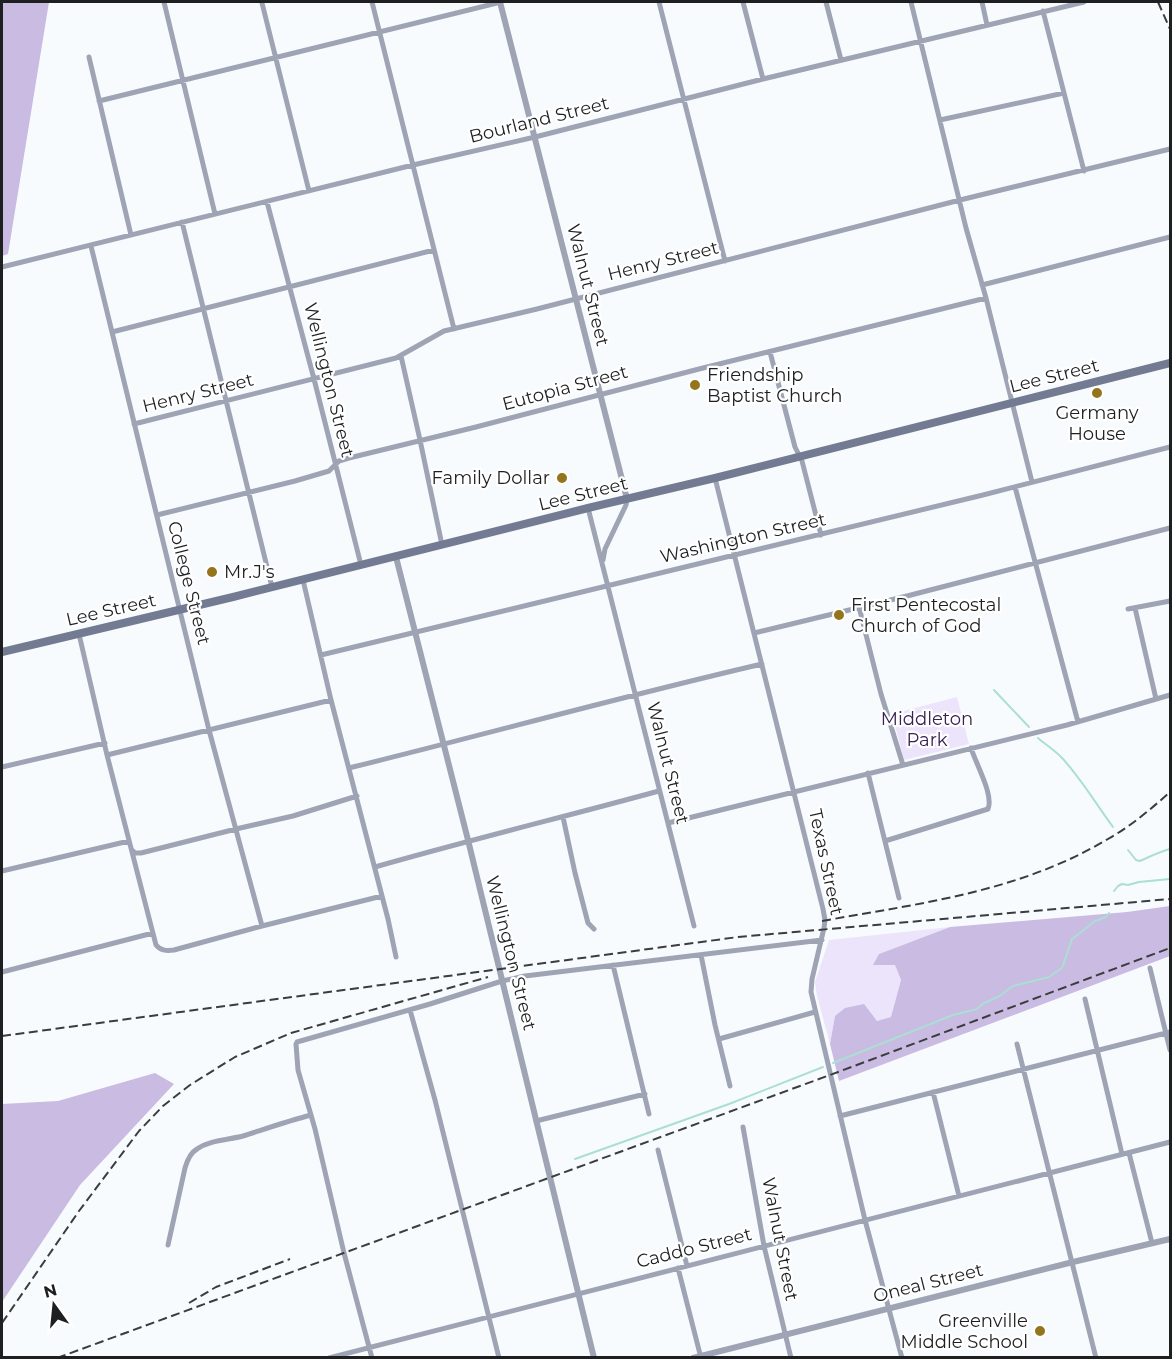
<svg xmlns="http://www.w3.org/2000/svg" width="1172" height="1359" viewBox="0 0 1172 1359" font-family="Montserrat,sans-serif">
<rect width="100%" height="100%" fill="#f8fbfe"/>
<path fill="#ece4fb" d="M957,697L969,744L904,760L892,714Z
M950,927L879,954L895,965L901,980L891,1018L877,1021L835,1016L830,1044L817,996L815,982L829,940Z"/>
<path fill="#c9bbe2" d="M2,2H49L8,254L2,256Z
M1170,906V956L839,1081L830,1044L835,1016L845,1008L864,1004L877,1021L891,1017L901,980L895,965H873L879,954L950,927L1127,912Z
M155,1073L174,1084L80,1185L2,1302V1104L58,1101Z"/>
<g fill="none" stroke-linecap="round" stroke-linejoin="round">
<path stroke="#abdfd3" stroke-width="2" d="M994,690L1029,727
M1038,738C1046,745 1056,751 1063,759C1082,780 1096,804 1113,827
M1128,850L1136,860L1140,861C1149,857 1161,851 1170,849
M1114,891L1118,886L1122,884L1128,885L1139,882L1170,879
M833,1063L953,1015L977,1009L984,1003L998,997L1013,986L1049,977L1062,968L1072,939L1095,921L1106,917L1109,913
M575,1159L729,1104L823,1067"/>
<path stroke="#9fa4b5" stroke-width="5" d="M164,2L215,214
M372,2L454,329
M659,2L725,261
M743,2L763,79
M826,2L841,60
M911,2L966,228L986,298L1032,482
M982,2L987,25
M262,3L309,191
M1043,11L1084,171
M89,57L131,235
M99,101L501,2
M940,120L1064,93
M267,202L314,379L361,565
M182,222L272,587
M91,246L209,730L262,926
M2,267L413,165L535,137L763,79L1084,2
M982,285L1170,237
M112,332L434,250
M770,352L795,447L802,461L821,535
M401,356L420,440L442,545
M134,424L396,358L444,331L537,309L960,200L1170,149
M715,478L823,909L825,920L824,928L812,979L811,992L865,1220L902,1358
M1015,487L1078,722
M588,508L694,926
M157,515L295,481L329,471L339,461L349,458L476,427L699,369L986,298
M603,560L605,549L626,505L627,499
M303,580L331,700L388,919L396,957
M859,607L881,694L903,765
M1135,608L1156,699
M1128,609L1170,601
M754,633L907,596L1170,528
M79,634L107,755L156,945C161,951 167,951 174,950L262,926L382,896
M321,655L983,495L1170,447
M107,755L331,700
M2,767L105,743
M349,768C487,734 624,696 762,664
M868,773L899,898
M563,817L575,873L588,923L594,929
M668,823L1067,725L1170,695
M885,841L988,809C994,795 976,764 971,748
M132,850L135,853H141L236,829L293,816L357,796
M375,867C469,840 564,817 659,791
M2,871L129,841
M701,955L715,1025L730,1086
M613,965L649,1114
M1150,968L1170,1050
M2,972L153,933
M1085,999L1122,1154
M410,1010L435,1100L499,1358
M719,1039L815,1012
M1017,1044L1096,1358
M933,1092L959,1196
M840,1116L1170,1032
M536,1121L645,1094
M743,1127L764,1246L791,1358
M658,1150L687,1266
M1129,1153L1152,1243
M168,1245L185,1168C187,1161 190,1153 197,1149C210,1140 228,1140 243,1136C265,1129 288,1121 311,1115
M678,1268L701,1358
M329,1358L1170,1142
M372,1358L344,1253L315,1129L298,1070L296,1044L297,1042L430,1004L502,981L525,976L822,940"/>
<path stroke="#9fa4b5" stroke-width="6" d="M500,2L627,499
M396,557L468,840L594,1358
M693,1358L1073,1262L1170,1239"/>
<path stroke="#737b93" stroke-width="8" d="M2,652L233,597L588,508L715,478L1170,363"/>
<path stroke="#3a3d3e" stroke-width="2" stroke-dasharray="9 4.5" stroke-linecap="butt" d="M1158,2L1170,29
M822,921C922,903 1019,892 1108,839C1131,826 1151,809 1170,792
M2,1036L738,937L1170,899
M189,1303L216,1287L290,1259
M2,1323L79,1211L139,1131L163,1106L190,1085L235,1057L291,1033L488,977
M57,1358L830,1075L1170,948"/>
</g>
<g fill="#94751c" stroke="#fff" stroke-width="2">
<circle cx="695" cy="385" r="6"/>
<circle cx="1097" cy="393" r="6"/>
<circle cx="562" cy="478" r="6"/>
<circle cx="212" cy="572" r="6"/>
<circle cx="839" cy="615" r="6"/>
<circle cx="1040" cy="1331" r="6"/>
</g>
<g text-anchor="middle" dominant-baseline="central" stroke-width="4.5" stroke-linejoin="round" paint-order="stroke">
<g font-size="18" fill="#1d1f20" stroke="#fff">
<text transform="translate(539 120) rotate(-14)">Bourland Street</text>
<text transform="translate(663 261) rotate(-14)">Henry Street</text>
<text transform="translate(588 285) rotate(76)">Walnut Street</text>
<text transform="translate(1054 376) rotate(-14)">Lee Street</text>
<text transform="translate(329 380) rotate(76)">Wellington Street</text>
<text transform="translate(565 388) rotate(-15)">Eutopia Street</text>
<text transform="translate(198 393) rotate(-14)">Henry Street</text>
<text transform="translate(583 494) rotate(-14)">Lee Street</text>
<text transform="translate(743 538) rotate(-13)">Washington Street</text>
<text transform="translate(189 583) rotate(76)">College Street</text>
<text transform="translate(111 610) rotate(-13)">Lee Street</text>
<text transform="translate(668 763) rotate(76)">Walnut Street</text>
<text transform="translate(826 862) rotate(78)">Texas Street</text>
<text transform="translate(511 953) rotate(76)">Wellington Street</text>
<text transform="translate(780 1239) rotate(79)">Walnut Street</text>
<text transform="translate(694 1248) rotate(-14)">Caddo Street</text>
<text transform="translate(928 1283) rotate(-14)">Oneal Street</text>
</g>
<g font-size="18" fill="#1d1f20" stroke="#fff" text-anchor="start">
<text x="707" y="375">Friendship<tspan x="707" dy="21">Baptist Church</tspan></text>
<text x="1097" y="413" text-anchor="middle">Germany<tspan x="1097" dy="21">House</tspan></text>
<text x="550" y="478" text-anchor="end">Family Dollar</text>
<text x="224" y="572">Mr.J's</text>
<text x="851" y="605">First Pentecostal<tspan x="851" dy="21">Church of God</tspan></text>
<text x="1028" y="1321" text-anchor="end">Greenville<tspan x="1028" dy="21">Middle School</tspan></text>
</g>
<g font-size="18" fill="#362151" stroke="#fff">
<text x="927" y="719">Middleton<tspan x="927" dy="21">Park</tspan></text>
</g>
</g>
<rect width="1172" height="1359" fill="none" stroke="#1d1f20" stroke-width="6"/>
<g transform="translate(54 1305) rotate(345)" stroke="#ffffff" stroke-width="4.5" paint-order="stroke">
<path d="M0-4.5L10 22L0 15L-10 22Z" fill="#1d1f20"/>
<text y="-9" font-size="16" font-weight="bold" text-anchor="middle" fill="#1d1f20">N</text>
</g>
</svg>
